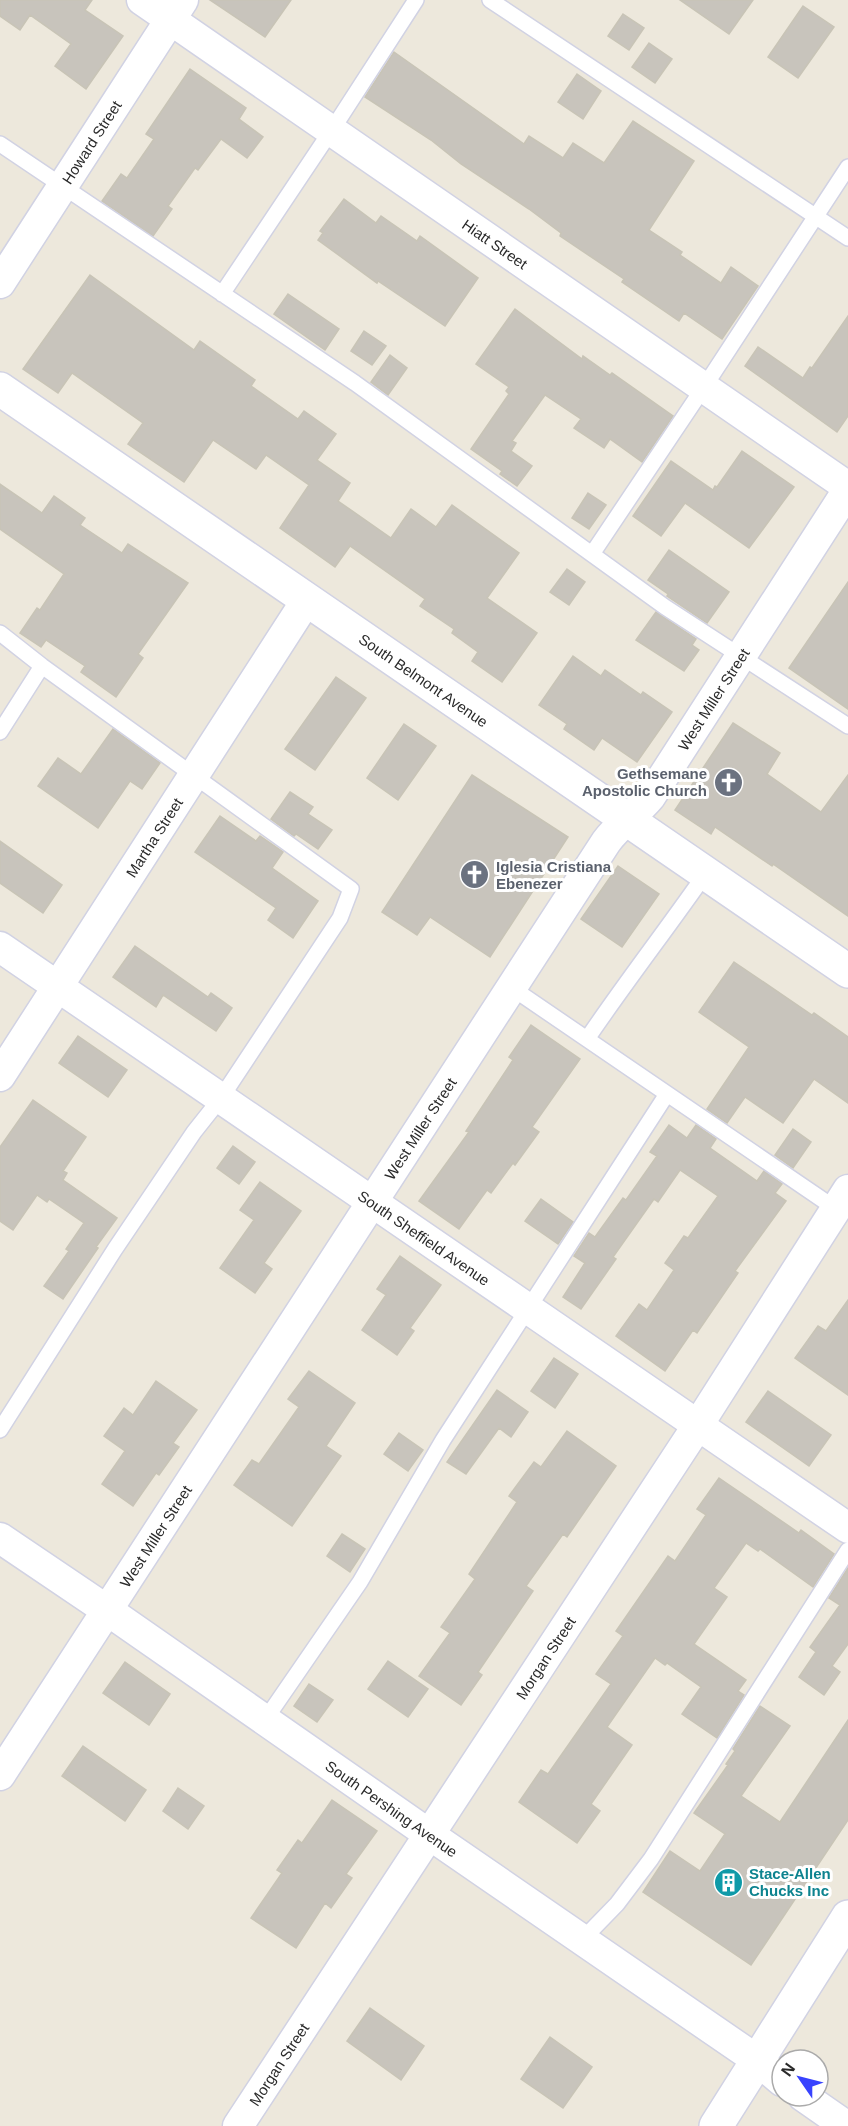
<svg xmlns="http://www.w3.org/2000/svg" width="848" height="2126" viewBox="0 0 848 2126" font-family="Arial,sans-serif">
<rect width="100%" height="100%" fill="#ede8dc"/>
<path fill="#c8c4bc" stroke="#c8c4b6" stroke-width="1.5" d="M0,0H92L85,10L123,36L86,89L55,66L71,44L30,15L20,30L0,16Z
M210,0H291L265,37Z
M680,0H753L729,34Z
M803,6L834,27L798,78L768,57Z
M623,14L644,28L629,50L608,36Z
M649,43L672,59L655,83L632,67Z
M394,52L524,144L529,136L563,158L573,143L604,163L633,121L694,161L649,230L682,252L680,255L721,283L731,267L758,286L722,339L684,313L679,321L622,282L624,279L560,236L561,233L529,209L461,164L431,140L365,97Z
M190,69L246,108L239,119L263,137L247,158L221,139L198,170L195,168L168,206L172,209L153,236L102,201L121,174L127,178L154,139L146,134Z
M577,74L601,91L583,119L558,102Z
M344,199L376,223L381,216L417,241L420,236L478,278L445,326L378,281L377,283L318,240L323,233L320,231Z
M90,275L194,350L200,341L255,380L251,386L298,419L304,411L336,434L317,460L350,483L338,501L391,538L411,509L436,527L452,505L519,553L487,598L537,633L502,682L472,661L478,652L452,633L454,629L420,606L425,599L350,546L335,567L280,528L309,485L266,455L256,469L213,440L184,482L128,444L143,423L72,373L58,393L23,369Z
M288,294L339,329L325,350L274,314Z
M515,309L582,359L583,356L610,375L612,373L673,416L642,462L610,439L604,448L574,428L581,419L545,395L512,441L516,443L511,451L532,466L517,486L500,474L502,471L471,449L509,394L506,391L509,387L476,364Z
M848,316V416L837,432L745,366L758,347L803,378L810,367L812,368Z
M364,331L386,346L372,365L351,351Z
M390,355L407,368L388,395L371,382Z
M742,451L794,487L749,548L685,503L661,536L633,516L671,461L713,490L715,486L717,487Z
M0,484L42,513L54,496L85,518L80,525L122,553L128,544L188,583L138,654L143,658L116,697L81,672L85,666L46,640L41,647L20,633L37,608L40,610L64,574L0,529Z
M588,493L606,505L589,529L572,518Z
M669,550L729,592L707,623L667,596L668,594L648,580Z
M567,569L585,582L569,605L550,592Z
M848,582V709L789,668Z
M656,612L696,639L692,645L699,650L684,671L636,640Z
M573,656L601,676L605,670L641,695L643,692L672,712L637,762L602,738L594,750L564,729L567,724L539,705Z
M336,677L366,698L315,770L285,749Z
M733,723L780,753L767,774L821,812L848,775V916L773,864L772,866L715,827L711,834L675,810Z
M404,724L436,746L398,800L367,778Z
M113,729L160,763L142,789L130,781L98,828L38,786L58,758L81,774Z
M472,775L568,837L490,957L430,917L417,935L382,912Z
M290,792L313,807L308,814L332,830L318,849L296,834L294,836L271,819Z
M220,816L256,841L260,836L283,852L272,868L318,901L293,938L268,920L276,908L195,852Z
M0,841L62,885L43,913L0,883Z
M618,866L659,894L622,947L581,919Z
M135,946L208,997L211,993L232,1008L216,1031L163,995L156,1007L113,977Z
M734,962L812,1015L814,1013L848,1037V1103L814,1079L783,1123L745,1097L727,1123L707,1109L749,1047L699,1012Z
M531,1025L580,1059L532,1127L539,1132L515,1165L513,1163L491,1193L487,1190L459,1229L419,1201L469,1132L466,1131L513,1060L509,1057Z
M78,1036L127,1070L108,1097L59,1063Z
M33,1100L86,1137L63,1171L67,1173L63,1180L117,1218L96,1247L98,1248L63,1299L44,1286L69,1251L66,1249L84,1223L49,1199L47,1202L37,1195L13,1230L0,1221V1147Z
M669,1125L687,1138L696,1125L716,1139L710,1148L757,1181L764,1171L782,1184L775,1193L786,1201L735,1271L738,1273L697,1333L693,1330L665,1371L616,1336L639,1304L647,1310L674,1270L665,1263L684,1236L688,1238L718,1196L680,1170L658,1202L654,1199L613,1257L616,1259L581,1309L563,1297L585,1263L574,1256L589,1233L595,1237L623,1198L626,1200L657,1156L650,1152Z
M793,1129L811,1142L793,1168L775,1155Z
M233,1146L255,1162L239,1184L217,1168Z
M260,1182L301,1211L264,1263L272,1269L255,1293L220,1268L254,1220L240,1210Z
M541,1199L573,1222L558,1244L525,1221Z
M400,1256L441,1285L410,1328L414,1331L397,1355L362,1330L386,1295L377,1289Z
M848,1300V1395L795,1358L818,1326L826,1331Z
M554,1358L578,1374L555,1408L531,1391Z
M309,1371L355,1403L326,1446L341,1456L292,1526L234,1485L252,1460L259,1464L299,1407L288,1399Z
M156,1381L197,1410L173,1443L179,1447L159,1475L156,1473L133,1506L102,1484L125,1451L104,1436L124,1408L133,1415Z
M497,1390L528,1412L511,1437L499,1428L466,1474L447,1462Z
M768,1391L831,1435L809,1466L746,1422Z
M567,1431L616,1466L567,1537L563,1534L526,1586L533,1591L478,1672L482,1675L461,1705L419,1676L450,1633L441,1627L475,1579L469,1574L517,1502L509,1496L534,1462L541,1467Z
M399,1433L423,1450L408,1471L384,1454Z
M719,1478L799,1533L801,1530L834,1554L813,1587L760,1549L758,1551L746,1543L714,1588L727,1597L694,1644L746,1680L738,1691L744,1695L717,1738L682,1714L701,1687L667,1663L665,1665L655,1658L607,1727L632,1745L591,1804L600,1811L577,1843L519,1802L541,1770L548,1774L611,1684L596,1674L623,1636L616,1631L668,1556L675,1561L706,1515L697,1509Z
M342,1534L365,1549L350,1572L327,1556Z
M848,1568V1644L832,1666L840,1672L824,1695L799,1677L816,1652L810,1647L840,1605L829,1598Z
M388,1661L428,1689L408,1717L368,1689Z
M125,1662L170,1694L149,1725L103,1693Z
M309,1684L333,1700L317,1722L294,1706Z
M760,1706L790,1726L741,1796L780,1822L848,1720V1820L751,1965L643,1892L670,1851L700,1871L725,1834L694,1813L728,1765L726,1764L735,1751L733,1749Z
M83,1746L146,1790L125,1821L62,1776Z
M178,1788L204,1806L188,1829L163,1811Z
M332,1800L377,1831L346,1874L352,1878L331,1908L325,1903L296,1948L251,1918L282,1873L277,1870L298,1840L302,1843Z
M370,2008L424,2046L401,2080L347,2041Z
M550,2037L592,2067L563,2108L521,2079Z"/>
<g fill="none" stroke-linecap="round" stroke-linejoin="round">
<defs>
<path id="lane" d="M490,0L848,238
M0,144L355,383L665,607L848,726
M222,294L341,116L416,0
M592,554L714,372L848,167
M0,633L42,666L351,889L340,918L221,1098L194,1132L115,1249L0,1430
M0,732L42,666
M512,988L839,1211
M587,1039C625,983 667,929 706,873
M265,1720L360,1582L443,1440L667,1094
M582,1940L617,1904L651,1859L848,1550"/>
<g id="street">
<path id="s1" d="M142,0L848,487"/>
<path id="s2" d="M0,283L183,0"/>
<path id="s3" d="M0,947L848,1528"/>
<path id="s4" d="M0,1076L306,601"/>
<path id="s5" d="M0,1538L117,1617L430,1835L757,2060L782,2081"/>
<path id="s6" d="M0,1775L606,842C618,825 636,814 650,797L848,490"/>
<path d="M803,2096L846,2126"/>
<path id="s7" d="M238,2126L698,1425L848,1190"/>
</g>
<g id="secondary">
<path id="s8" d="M0,389L848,971"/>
<path d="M716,2126L848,1917"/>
</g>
</defs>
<use href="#lane" stroke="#d1d2e3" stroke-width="18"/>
<use href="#street" stroke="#d1d2e3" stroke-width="33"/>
<use href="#secondary" stroke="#d1d2e3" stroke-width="36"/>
<use href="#lane" stroke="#fff" stroke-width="15"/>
<use href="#street" stroke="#fff" stroke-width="30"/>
<use href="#secondary" stroke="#fff" stroke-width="33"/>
</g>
<defs>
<symbol id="church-disc" viewBox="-11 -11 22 22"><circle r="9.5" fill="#6b7280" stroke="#fff"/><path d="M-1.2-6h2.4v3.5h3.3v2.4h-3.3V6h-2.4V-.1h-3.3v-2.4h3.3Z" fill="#fff"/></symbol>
<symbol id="building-disc" viewBox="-11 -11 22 22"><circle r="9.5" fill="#0f9aa8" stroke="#fff"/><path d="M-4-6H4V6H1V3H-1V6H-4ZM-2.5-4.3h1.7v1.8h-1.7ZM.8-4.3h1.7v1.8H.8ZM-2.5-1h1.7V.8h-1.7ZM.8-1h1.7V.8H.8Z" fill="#fff"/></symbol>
</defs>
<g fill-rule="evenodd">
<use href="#church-disc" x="712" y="766" width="33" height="33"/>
<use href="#church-disc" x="458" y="858" width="33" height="33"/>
<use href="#building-disc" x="712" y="1866" width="33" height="33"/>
</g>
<g text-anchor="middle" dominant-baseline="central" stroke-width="6" stroke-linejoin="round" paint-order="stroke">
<g font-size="15" fill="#2a2a2a" stroke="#fff">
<text stroke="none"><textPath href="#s2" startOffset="168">Howard Street</textPath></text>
<text stroke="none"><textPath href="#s1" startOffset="429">Hiatt Street</textPath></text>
<text stroke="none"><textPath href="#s8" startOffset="514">South Belmont Avenue</textPath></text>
<text stroke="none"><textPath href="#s6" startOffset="1292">West Miller Street</textPath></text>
<text stroke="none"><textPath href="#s4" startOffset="284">Martha Street</textPath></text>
<text stroke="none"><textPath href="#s6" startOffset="771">West Miller Street</textPath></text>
<text stroke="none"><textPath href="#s3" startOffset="514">South Sheffield Avenue</textPath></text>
<text stroke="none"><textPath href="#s6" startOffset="285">West Miller Street</textPath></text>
<text stroke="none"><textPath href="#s7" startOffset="560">Morgan Street</textPath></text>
<text stroke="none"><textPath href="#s5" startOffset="476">South Pershing Avenue</textPath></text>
<text stroke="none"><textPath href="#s7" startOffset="74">Morgan Street</textPath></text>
</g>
<g font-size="15" font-weight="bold" fill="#5b616d" stroke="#fff" text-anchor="end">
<text x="707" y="773">Gethsemane<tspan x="707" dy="17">Apostolic Church</tspan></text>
<text x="496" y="866" text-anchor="start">Iglesia Cristiana<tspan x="496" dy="17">Ebenezer</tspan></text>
</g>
<g font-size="15" font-weight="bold" fill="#0d838f" stroke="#fff" text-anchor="start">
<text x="749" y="1873">Stace-Allen<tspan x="749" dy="17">Chucks Inc</tspan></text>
</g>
</g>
<g transform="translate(800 2078) rotate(305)"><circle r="28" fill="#ffffff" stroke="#aaaaaa" stroke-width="1.5"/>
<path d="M0-4.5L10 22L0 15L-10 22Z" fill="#3843fe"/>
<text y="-9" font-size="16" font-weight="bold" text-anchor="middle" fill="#2a2a2a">N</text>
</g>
</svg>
